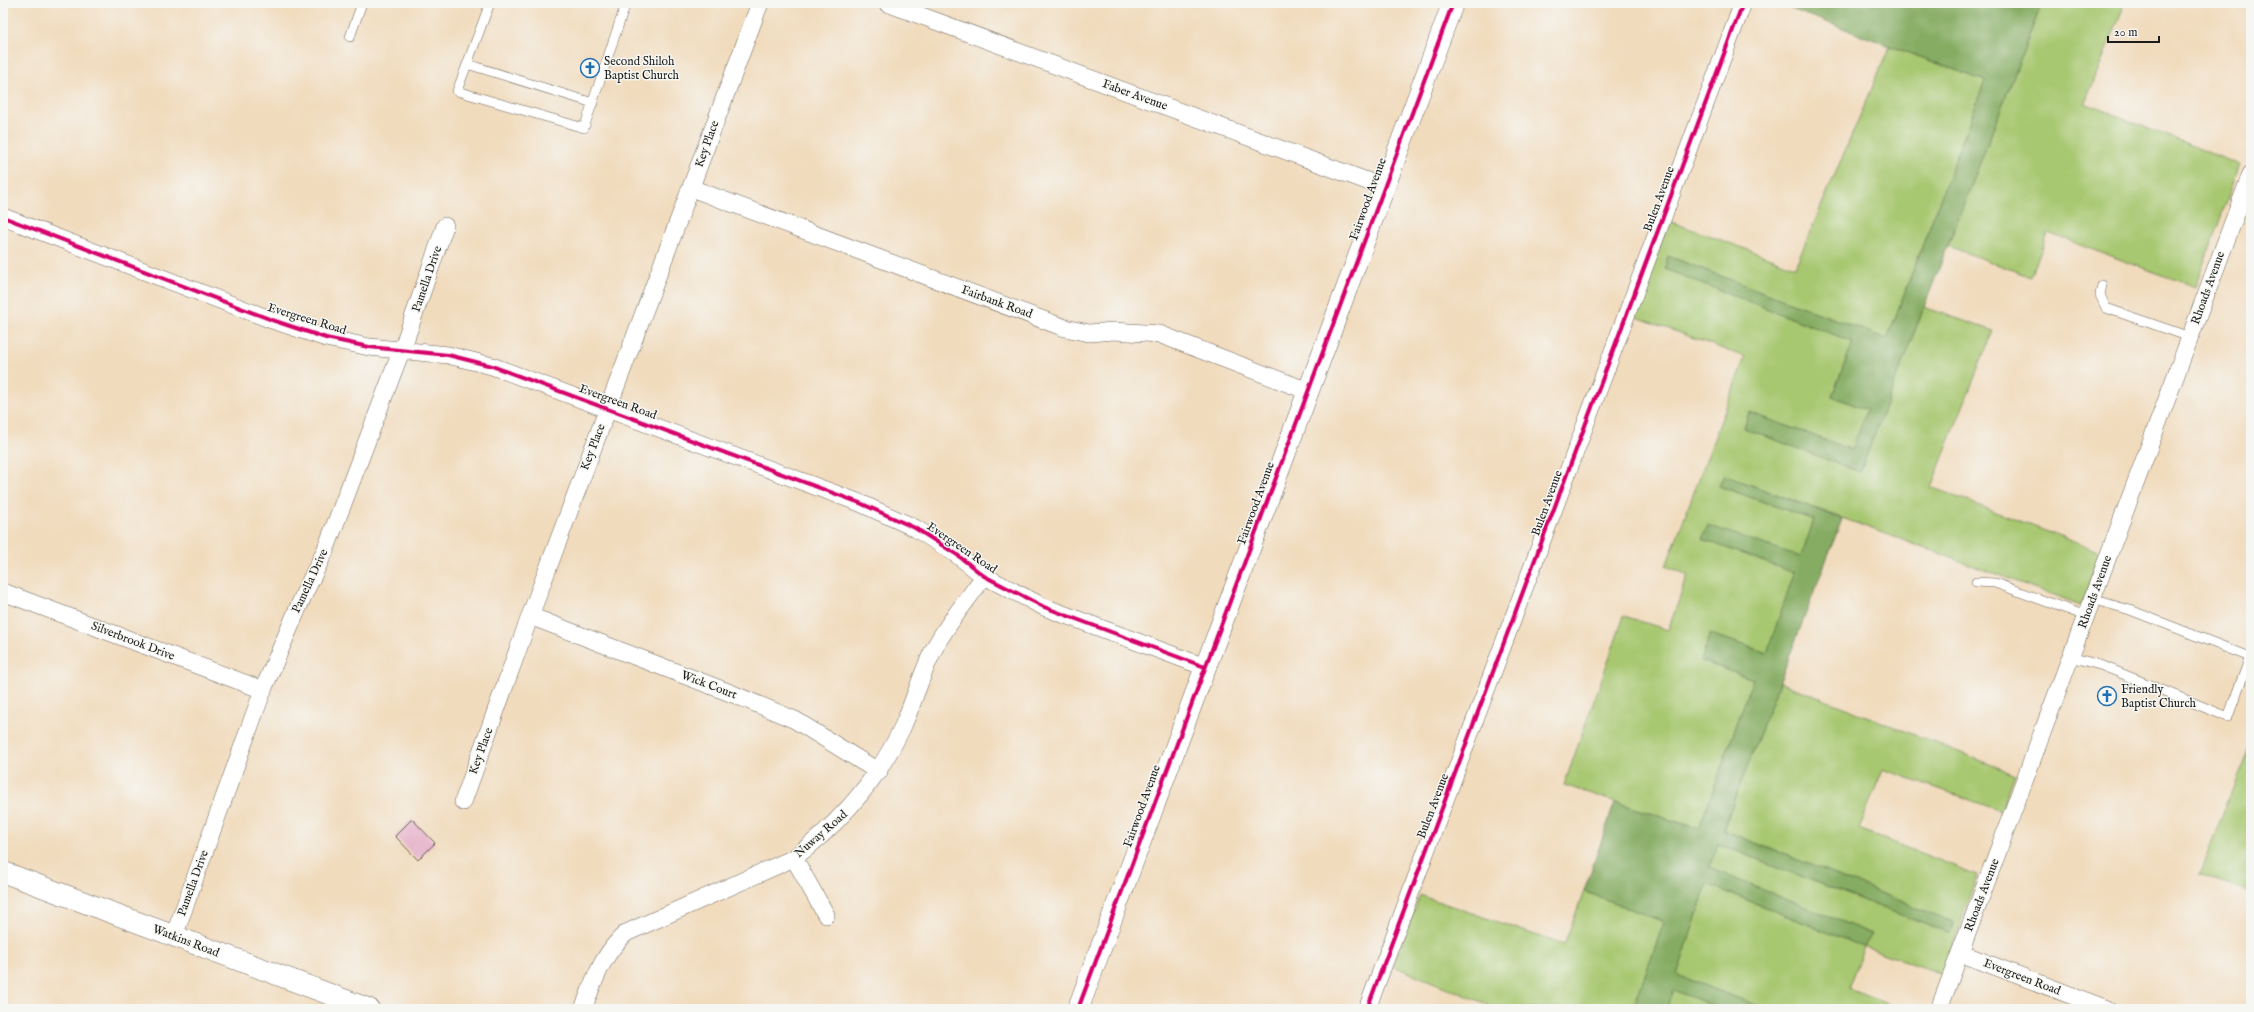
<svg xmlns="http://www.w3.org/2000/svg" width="2254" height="1012" viewBox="0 0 2254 1012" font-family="'IM FELL English',serif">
<rect width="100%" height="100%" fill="#f6f6f2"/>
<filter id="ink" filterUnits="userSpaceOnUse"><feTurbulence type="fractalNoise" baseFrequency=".025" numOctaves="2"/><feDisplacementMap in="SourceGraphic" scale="8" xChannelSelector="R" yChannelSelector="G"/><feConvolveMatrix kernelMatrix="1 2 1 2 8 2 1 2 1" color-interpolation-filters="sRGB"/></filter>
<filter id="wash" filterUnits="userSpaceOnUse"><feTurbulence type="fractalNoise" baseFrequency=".012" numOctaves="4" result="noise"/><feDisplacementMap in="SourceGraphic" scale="16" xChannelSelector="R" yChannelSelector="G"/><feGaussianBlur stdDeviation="0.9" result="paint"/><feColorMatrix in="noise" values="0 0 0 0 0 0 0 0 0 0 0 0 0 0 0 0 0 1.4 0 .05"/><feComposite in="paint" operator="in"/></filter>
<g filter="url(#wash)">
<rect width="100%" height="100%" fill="#f1dbbd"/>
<path fill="#a7c76f" stroke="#627246" d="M2042,3H2125L2085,103L2240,165L2195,287L2048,233L2031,277L1948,246Z
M1890,46L1985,81L1887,339L1668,256L1665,269L1853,342L1832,396L1867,410L1852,450L1749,412L1744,428L1860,472L1924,307L1993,331L1931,487L2100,552L2081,605L1724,475L1719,486L1814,520L1801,557L1708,526L1702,539L1795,573L1767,653L1710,634L1701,661L1753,679L1699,829L1564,785L1624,616L1668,630L1688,575L1666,566L1745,357L1634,316L1669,221L1795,267Z
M1779,682L2015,774L2001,811L1883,769L1859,829L1977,875L1943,974L1864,947L1848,988L1903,1009H1766L1677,975L1707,884L1864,947L1872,934L1708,868L1718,844L1950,934L1953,922L1723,830Z
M2251,743V892L2199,874Z
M1584,891L1664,922L1633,1009H1485L1487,1004L1393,966L1420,895L1564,945Z
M1673,990L1723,1009H1666Z"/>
<path fill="#85ac62" stroke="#50643f" d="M1775,3H2042L1860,472L1744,428L1749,412L1852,450L1867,410L1832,396L1853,342L1665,269L1668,256L1887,339L1985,81Z
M1724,475L1842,519L1723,830L1953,922L1950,934L1718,844L1709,868L1872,934L1864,947L1707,884L1677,975L1766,1009H1723L1673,990L1666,1009H1633L1664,922L1584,891L1615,802L1699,829L1753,679L1701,661L1710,634L1767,653L1794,573L1702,539L1708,525L1801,557L1814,520L1719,486Z"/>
<g id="blocks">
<path fill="#e5b1c9" d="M412,819L435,843L418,860L395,836Z"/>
</g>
</g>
<g filter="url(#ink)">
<use href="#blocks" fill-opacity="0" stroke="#675f54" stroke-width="1"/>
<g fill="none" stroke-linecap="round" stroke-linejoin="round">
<defs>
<path id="service" d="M490,3L457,91L584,128L626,3
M350,37L362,3
M467,64L593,103
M2102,285L2100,295L2106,308L2190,337
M1976,582L1995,583L2086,616
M2071,657L2103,666L2228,717L2250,657L2130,610L2092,599"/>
<path id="minor" d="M887,3L1383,187
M691,188L1065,328L1089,333L1114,331L1159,334L1308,391
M3,217L272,320L326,338L369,347L448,355L492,366L860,503L915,528L956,554L984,576L1044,607L1205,667
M3,592L263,690
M530,616L733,694L795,720L879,772
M463,802L530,616L760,3
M794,858L826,915
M174,936L263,690L304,594L325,551L405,341L445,226
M1960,953L2107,1009
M583,1009C595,979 602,955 626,933L794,858C841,822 877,781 902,728C914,702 921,674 934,649C947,623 968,600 984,576
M1367,1009L1743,3
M1939,1009L2251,174"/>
<path id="tertiary" d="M3,872L369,1009
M1078,1009L1453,3"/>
</defs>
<use href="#service" stroke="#675f54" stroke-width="10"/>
<use href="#minor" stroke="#675f54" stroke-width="18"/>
<use href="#tertiary" stroke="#675f54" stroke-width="22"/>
<use href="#service" stroke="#fff" stroke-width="9"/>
<use href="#minor" stroke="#fff" stroke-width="17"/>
<use href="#tertiary" stroke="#fff" stroke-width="21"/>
<defs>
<path id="cycleway" d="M3,217L272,320L326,338L369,347L448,355L492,366L860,503L915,528L956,554L984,576L1044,607L1205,667
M1078,1009L1453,3
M1367,1009L1743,3"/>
</defs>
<use href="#cycleway" stroke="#f6f6f2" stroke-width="6"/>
<use href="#cycleway" stroke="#d6006c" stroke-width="4"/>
</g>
</g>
<defs>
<symbol id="church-ring" viewBox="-11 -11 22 22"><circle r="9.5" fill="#f6f6f2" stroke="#1f6fb2" stroke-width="1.5"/><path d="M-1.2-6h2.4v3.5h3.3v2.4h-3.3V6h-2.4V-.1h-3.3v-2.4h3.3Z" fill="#1f6fb2"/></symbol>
</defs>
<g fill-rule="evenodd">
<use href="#church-ring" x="579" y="57" width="22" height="22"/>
<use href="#church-ring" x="2096" y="685" width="22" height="22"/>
</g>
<g text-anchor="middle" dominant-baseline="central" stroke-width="3" stroke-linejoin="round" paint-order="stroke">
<g font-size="12" fill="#1c1c1c" stroke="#f6f6f2" text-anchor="start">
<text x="604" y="61">Second Shiloh<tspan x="604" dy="14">Baptist Church</tspan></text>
<text x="2121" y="689">Friendly<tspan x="2121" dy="14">Baptist Church</tspan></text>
</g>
<g font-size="12" fill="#1c1c1c" stroke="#f6f6f2">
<text transform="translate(1135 95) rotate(20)">Faber Avenue</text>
<text transform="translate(707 144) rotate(-70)">Key Place</text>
<text transform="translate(1368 199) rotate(-70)">Fairwood Avenue</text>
<text transform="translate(1659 199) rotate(-70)">Bulen Avenue</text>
<text transform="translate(427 279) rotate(-71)">Pamella Drive</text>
<text transform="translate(2208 288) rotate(-70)">Rhoads Avenue</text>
<text transform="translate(997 302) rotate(20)">Fairbank Road</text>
<text transform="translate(307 319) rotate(17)">Evergreen Road</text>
<text transform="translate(618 402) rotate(20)">Evergreen Road</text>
<text transform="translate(593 447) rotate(-69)">Key Place</text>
<text transform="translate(1256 503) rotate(-70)">Fairwood Avenue</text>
<text transform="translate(1547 503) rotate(-70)">Bulen Avenue</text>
<text transform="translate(962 548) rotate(34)">Evergreen Road</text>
<text transform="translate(310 581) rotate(-65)">Pamella Drive</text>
<text transform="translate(2095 592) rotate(-70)">Rhoads Avenue</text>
<text transform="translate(133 641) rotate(21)">Silverbrook Drive</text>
<text transform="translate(709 685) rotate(21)">Wick Court</text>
<text transform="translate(481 751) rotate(-70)">Key Place</text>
<text transform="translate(1142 806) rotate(-70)">Fairwood Avenue</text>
<text transform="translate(1433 806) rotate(-69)">Bulen Avenue</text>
<text transform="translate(821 834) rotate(-41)">Nuway Road</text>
<text transform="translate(193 883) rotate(-70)">Pamella Drive</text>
<text transform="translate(1982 895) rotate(-69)">Rhoads Avenue</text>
<text transform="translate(186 941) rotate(21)">Watkins Road</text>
<text transform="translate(2022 977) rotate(21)">Evergreen Road</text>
</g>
</g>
<rect width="2254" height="1012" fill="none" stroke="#f6f6f2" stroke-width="16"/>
<path d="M2108 36v6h51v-6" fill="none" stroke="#1c1c1c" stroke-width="2"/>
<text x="2114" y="36" font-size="12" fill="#1c1c1c" stroke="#f6f6f2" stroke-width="3" paint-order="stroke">20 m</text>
</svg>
